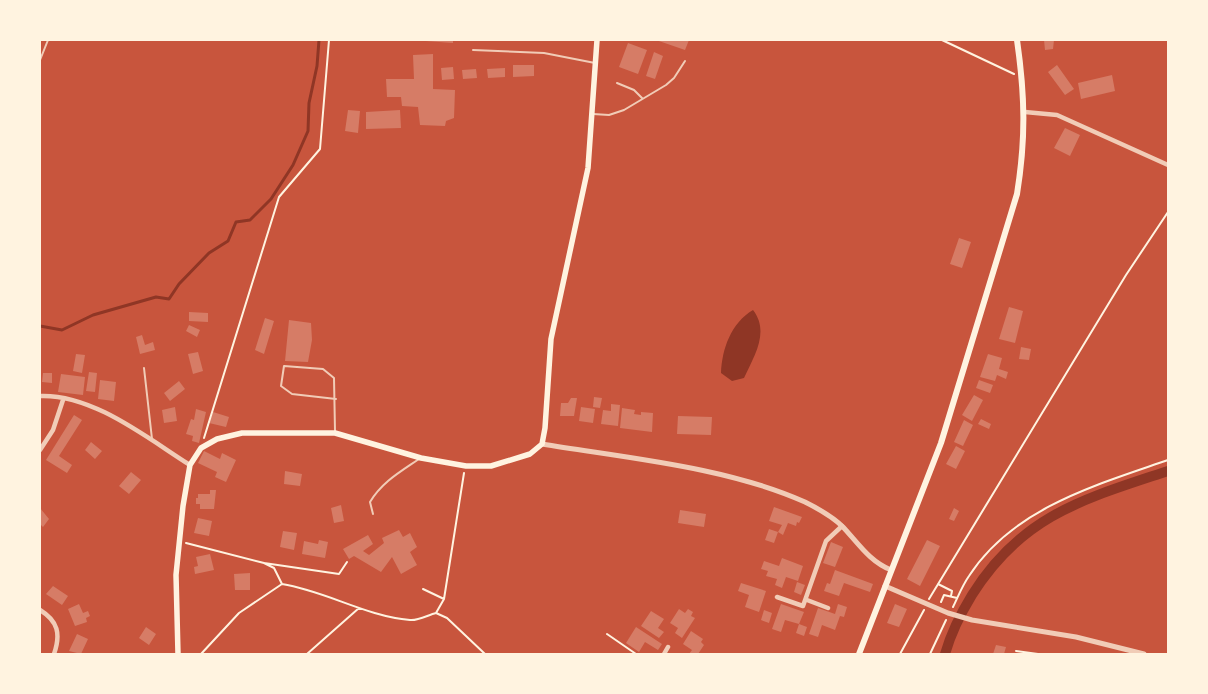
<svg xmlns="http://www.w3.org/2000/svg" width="1208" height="694" viewBox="0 0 1208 694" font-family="'Exo 2',sans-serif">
<rect width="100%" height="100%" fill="#c8553d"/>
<path fill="#8f3625" d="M753,310C770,332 754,356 744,378L732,381L721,373C722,349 731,323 753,310Z"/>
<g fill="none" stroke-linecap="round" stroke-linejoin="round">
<path stroke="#8f3625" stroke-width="3" d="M40,326L62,330L93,315L156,297L169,299L179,284L209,253L228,241L236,222L250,220L271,199L293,165L308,131L309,103L317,66L319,40"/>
<path stroke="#8f3625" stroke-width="10" d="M945,654C951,633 961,613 972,595C1022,515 1084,499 1168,471"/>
</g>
<path fill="#d67c66" d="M412,40H453V43Z
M656,40H689L685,50Z
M1044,40H1054L1053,49L1045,50Z
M628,43L647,50L638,74L619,67Z
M654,52L663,56L655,79L646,76Z
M433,54V89L455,90L454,118L446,121L445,126L420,125L418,107L402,106L401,97H387L386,79H414L413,55Z
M513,65H534V76L513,77Z
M1057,65L1074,89L1065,95L1048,72Z
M453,67L454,79L442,80L441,68Z
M505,68V77L488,78L487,69Z
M476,69L477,78L463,79L462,70Z
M1112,75L1115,91L1081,99L1078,83Z
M348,110L360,111L358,133L345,131Z
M400,110L401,128L366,129V112Z
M1065,128L1080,135L1070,156L1054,148Z
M959,238L971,242L962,268L950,264Z
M1009,307L1023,311L1015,343L999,339Z
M189,312L208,313V322L189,321Z
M265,318L274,321L264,354L255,350Z
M289,320L311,323L312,340L308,362L285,361Z
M189,325L200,330L197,337L186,331Z
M142,335L145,345L153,342L155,350L140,354L136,337Z
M1021,347L1031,349L1029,360L1019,359Z
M198,352L203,371L193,374L188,354Z
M76,354L85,355L82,373L73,371Z
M988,354L1002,358L999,369L1008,372L1006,379L997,375L995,381L980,377Z
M89,372L97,373L95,392L86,391Z
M43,373H52V383L42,382Z
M61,374L85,377L83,395L58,392Z
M100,380L116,382L114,401L98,399Z
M979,380L993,385L990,393L976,388Z
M179,381L185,389L170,401L164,393Z
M974,395L983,400L972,421L962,415Z
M594,397L602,398L600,408L593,407Z
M571,398H577L574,416H560L561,403H568Z
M611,404L620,405L618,426L601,424L603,410L611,411Z
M175,407L177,421L164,423L162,410Z
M581,407L595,409L593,423L579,421Z
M622,408L635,410L634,414L641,415V412L653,413L652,432L620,428Z
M196,409L206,412L199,443L192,441L193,436L186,434L191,419L194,420Z
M213,412L229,417L226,427L209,423Z
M74,415L82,420L59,456L72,465L67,473L46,460Z
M678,416L712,417L711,435L677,434Z
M981,419L991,424L989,429L978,424Z
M964,420L973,425L963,446L954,442Z
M91,442L102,451L95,459L85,450Z
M956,446L965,451L956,469L946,464Z
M204,451L220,459L222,453L236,460L226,482L215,477L217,472L198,463Z
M285,471L302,474L300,486L284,484Z
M131,472L141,480L129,494L119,486Z
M210,490H216L214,509H200V504H196V498H198V494H210Z
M341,505L344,521L334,523L331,508Z
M774,507L802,517L799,523L797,522L796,526L788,523L783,535L778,532L782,525L769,521Z
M40,508L49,519L43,527L40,524Z
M954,508L959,511L954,521L949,519Z
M680,510L706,514L704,527L678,523Z
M198,518L212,521L209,536L194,533Z
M769,529L778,532L774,543L765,540Z
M399,530L403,537L410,533L417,547L410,552L417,565L401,574L392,557L381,572L354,556L349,559L343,549L368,535L373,544L363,551L369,555L384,543L382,538Z
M283,531L297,533L294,550L280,547Z
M319,540L328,542L325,558L302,554L304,541L318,544Z
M927,540L940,546L920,586L907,579Z
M831,542L843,547L835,567L823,563Z
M210,554L214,570L195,574L194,567L198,566L196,557Z
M782,558L803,566L798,581L786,577L782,588L775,585L777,579L766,576L768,571L761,569L764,561L779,566Z
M835,570L873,584L870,592L844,583L839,596L824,591L827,583L830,584Z
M250,573V590H235L234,574Z
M797,582L805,585L801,595L794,592Z
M741,583L766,591L759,612L745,607L749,595L738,591Z
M53,586L68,596L62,605L46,594Z
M79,604L83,613L88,611L90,616L86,618L87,622L75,626L68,609Z
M781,604L804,612L799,624L807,627L804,636L796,633L799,624L785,620L781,632L772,629Z
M838,604L847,607L844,617L840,616L835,630L822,625L818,637L809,634L818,608L835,614Z
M895,604L907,609L899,627L887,623Z
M679,609L685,613L688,609L693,612L691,616L695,618L682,638L675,633L678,628L670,623Z
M764,610L772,613L769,623L761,620Z
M651,611L664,619L658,628L664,632L659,638L641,626Z
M146,627L156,634L149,645L139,638Z
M636,627L662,644L658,650L645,642L639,652L626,643Z
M691,631L703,639L701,642L704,645L698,654H689L692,650L683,644Z
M77,634L88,639L81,654L69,651Z
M996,645L1006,647L1004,654H993Z"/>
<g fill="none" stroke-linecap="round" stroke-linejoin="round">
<path stroke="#fff3e0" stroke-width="2" d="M942,40L1014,74
M204,438L279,197L320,149L329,40
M464,473L444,599L436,613L447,618L485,654
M186,543L264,563L339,574L347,562
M264,563L274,568L282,584C326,591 365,616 410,620C418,621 428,615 436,613
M938,584L952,591L951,596
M423,589L444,599
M929,599L1126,275L1168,212
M941,602L944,595L957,598
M953,607C958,597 962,586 969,576C1013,508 1096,485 1168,460
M607,634L636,654
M1016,651L1038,654
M201,654L239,613L282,584
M307,654L359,608
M900,654L924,610
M930,654L946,620"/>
<path stroke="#f1ccb7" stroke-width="2" d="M473,50L544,53L595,63
M40,60L48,40
M617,83L634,90L642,98
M593,114L609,115L624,110L666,85L674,78L685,61
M144,368L152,439
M335,431L334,378L323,369L284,366L281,386L292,394L336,399
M373,514L370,502C382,482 400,472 419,459
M1168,654V653"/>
<path stroke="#f1ccb7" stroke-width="4.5" d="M1025,112L1057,115L1168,165
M40,396C93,394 147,438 190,465
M40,450L53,430L63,400
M777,597L803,606L826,541L842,526
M807,600L828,608
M40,610C58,621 61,634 54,654
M664,654L668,647"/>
<path stroke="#f1ccb7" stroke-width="5" d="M542,444C627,458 727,467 805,502C819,509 833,517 843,527C858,543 870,562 891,570
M885,586L948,613L972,620L1076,637L1144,654"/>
<path stroke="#fff3e0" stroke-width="5.5" d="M178,654L176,575L183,506L190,465L201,448L217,439L242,433H335L421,458L466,466H491L530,454L542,444L545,428L551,339L588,168L597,40"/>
<path stroke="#fff3e0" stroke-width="6" d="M859,654L941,443L1017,194C1026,138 1025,96 1017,40"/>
</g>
<rect width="1208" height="694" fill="none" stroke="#fff3e0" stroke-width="82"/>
</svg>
